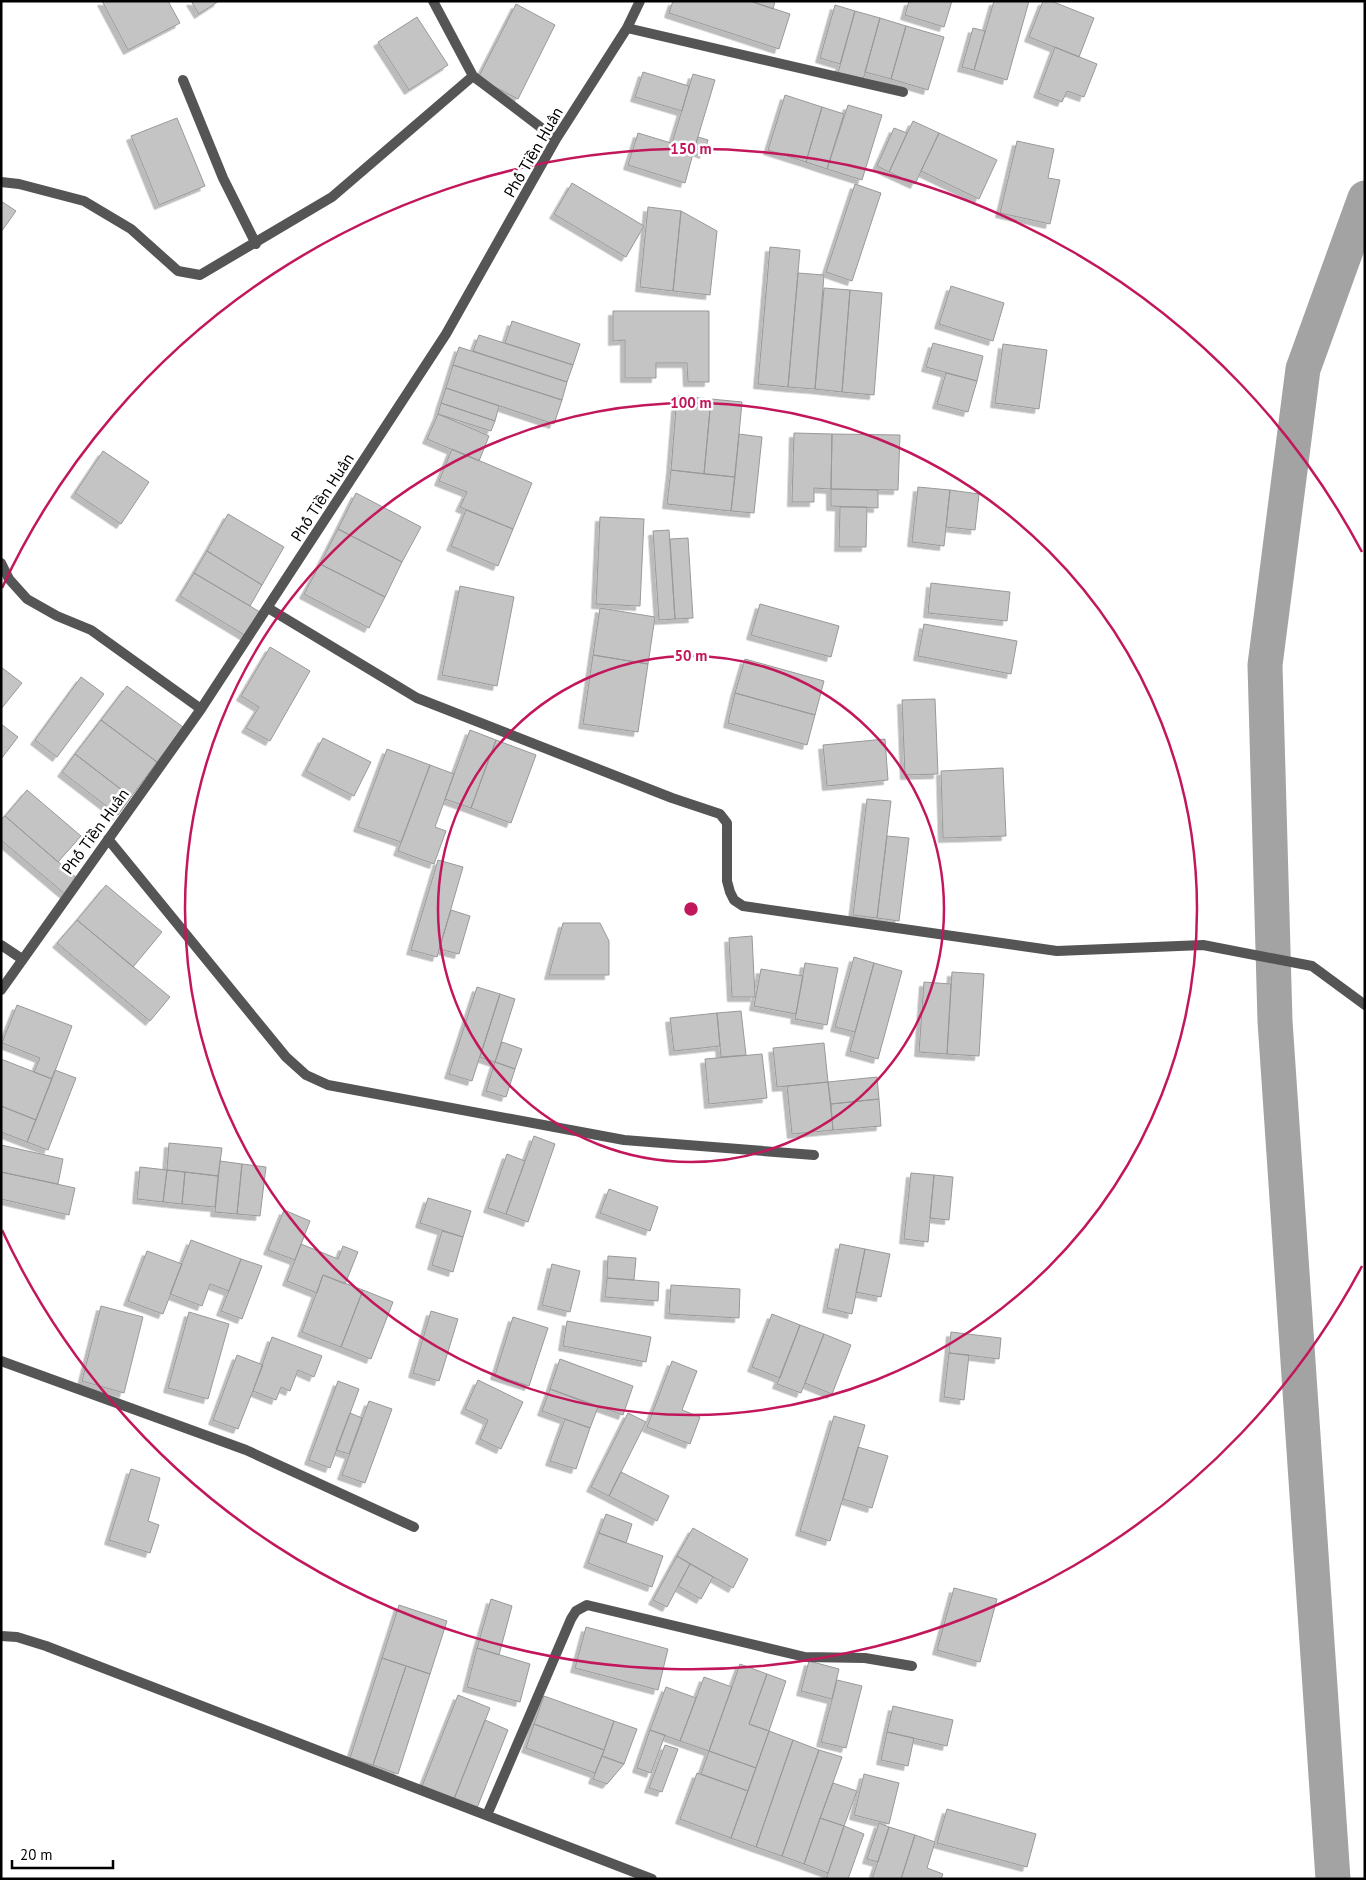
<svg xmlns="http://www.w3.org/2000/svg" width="1366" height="1880" viewBox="0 0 1366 1880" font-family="'PT Sans',sans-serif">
<defs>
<filter id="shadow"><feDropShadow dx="-4.5" dy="4.5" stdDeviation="0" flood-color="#0004"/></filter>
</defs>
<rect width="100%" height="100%" fill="#fff"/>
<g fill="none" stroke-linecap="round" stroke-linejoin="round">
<path stroke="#a3a3a3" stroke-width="35" d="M1333,1879L1275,1021L1265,665L1303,369L1365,198"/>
</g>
<path fill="#c4c4c4" stroke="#999" filter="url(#shadow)" d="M102,1H168L180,23L128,50Z
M191,1H219L199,14Z
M673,1H750L790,14L779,49L669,13Z
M750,1H775L773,9Z
M952,1L944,27L905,15L909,1Z
M994,1H1029L1007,80L974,70Z
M1043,1H1051L1094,18L1079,57L1029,37Z
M516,4L555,25L518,99L478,78Z
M835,5L855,11L840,64L820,58Z
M855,11L880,18L863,80L838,73Z
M417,17L448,65L409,90L378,42Z
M880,18L906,26L891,79L865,72Z
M906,26L944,37L928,90L891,79Z
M973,28L985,31L974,70L962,67Z
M1055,47L1097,64L1084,97L1067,91L1062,102L1038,93Z
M643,72L689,86L682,111L635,97Z
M693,74L715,80L694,150L672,143Z
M785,95L822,107L806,162L768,150Z
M848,105L882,115L862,180L827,169Z
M822,107L844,114L827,169L806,162Z
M177,118L205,186L159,205L131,136Z
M913,121L939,133L915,184L889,172Z
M894,128L907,133L889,172L877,166Z
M638,133L694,150L685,183L628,165Z
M939,133L997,160L979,199L921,171Z
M698,137L708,140L704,154L694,150Z
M1017,141L1054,149L1048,178L1060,180L1050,224L1000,213Z
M572,183L644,226L626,257L554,214Z
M855,184L881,193L852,281L826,272Z
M1,201L16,211L1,232Z
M648,207L681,211L673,291L640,287Z
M681,211L717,231L710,295L673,291Z
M770,247L800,250L788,387L758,384Z
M798,273L824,275L815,389L788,387Z
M951,286L1004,303L993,341L939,324Z
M824,288L850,290L842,392L815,389Z
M850,290L882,293L874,395L842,392Z
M613,311H709V382H688L687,363H656V378H625V340L613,341Z
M512,321L580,344L573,365L505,343Z
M479,335L573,365L567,382L473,351Z
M933,343L983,356L977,381L926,367Z
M1003,344L1047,350L1039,409L995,403Z
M459,347L567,382L562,400L453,365Z
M453,365L562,400L554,424L446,388Z
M946,373L977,381L968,412L937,404Z
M446,388L499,406L495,421L441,403Z
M677,396L711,399L704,474L671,470Z
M711,399L742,402L735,477L704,474Z
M441,403L495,421L491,431L438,414Z
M438,414L489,436L479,461L427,439Z
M794,433L832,434L831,489L814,488V502H792Z
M739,434L762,437L754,513L731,511Z
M832,434L900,435L898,490L831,489Z
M452,449L532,483L513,529L460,507L467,492L439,481Z
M103,451L149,482L121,524L75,493Z
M671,470L735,477L731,511L667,504Z
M918,487L950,490L944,546L912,542Z
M831,489L878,490V508L831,506Z
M950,490L979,494L975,530L946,527Z
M356,493L421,527L402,562L338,529Z
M840,507H867L866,547H839Z
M466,510L513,529L498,566L451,546Z
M228,514L284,547L262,585L207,551Z
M600,517L644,519L640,606L596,604Z
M338,529L402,562L385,597L320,564Z
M669,530L675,619L659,620L653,531Z
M688,538L693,618L675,619L670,539Z
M207,551L262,585L250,606L194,573Z
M320,564L385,597L369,628L304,594Z
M194,573L260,612L246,636L180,596Z
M931,583L1010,592L1007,621L928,613Z
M460,586L514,597L497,686L442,675Z
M760,604L839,626L831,657L751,635Z
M600,608L655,617L648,664L593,655Z
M924,624L1017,641L1011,674L918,656Z
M270,647L310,671L270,741L246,728L259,707L241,696Z
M593,655L648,664L638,732L583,724Z
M745,659L824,681L815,715L735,693Z
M1,667L22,683L1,709Z
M81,677L104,694L57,757L35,740Z
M127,686L183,727L157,762L101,720Z
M735,693L815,715L807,745L728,723Z
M935,699L938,774L905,775L902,700Z
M101,720L157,762L131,797L75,754Z
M1,724L18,737L1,759Z
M470,730L496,740L471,808L445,799Z
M323,738L371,762L354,796L306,771Z
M885,739L888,780L827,786L823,745Z
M496,740L536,755L511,823L471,808Z
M387,749L430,765L401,842L358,827Z
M75,754L131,797L118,815L62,772Z
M430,765L454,774L435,827L446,831L434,864L398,851Z
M1003,768L1006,836L943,838L941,771Z
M27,790L81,836L58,862L5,816Z
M867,799L891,801L877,918L853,915Z
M5,816L78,879L65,894L1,840V820Z
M887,836L909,838L899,921L877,918Z
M438,860L463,867L437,957L411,950Z
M106,885L162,932L133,967L77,920Z
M451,910L470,916L459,954L439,949Z
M77,920L170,997L150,1021L57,943Z
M563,923H600L609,941V975H549Z
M752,936L755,997H732L729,938Z
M854,957L874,963L855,1032L835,1027Z
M805,963L838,968L827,1025L795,1019Z
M874,963L902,971L878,1059L850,1051Z
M761,969L803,976L796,1014L754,1006Z
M952,972L984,974L979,1056L947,1054Z
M924,982L951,984L947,1054L919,1052Z
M477,987L500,994L472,1081L449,1074Z
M500,994L515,999L495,1062L480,1057Z
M17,1005L72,1026L52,1079L34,1072L40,1058L2,1043Z
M741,1011L746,1055L721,1057L717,1013Z
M717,1013L720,1046L674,1051L670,1018Z
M502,1042L522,1049L515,1069L495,1062Z
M824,1043L828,1082L777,1087L773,1048Z
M762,1054L767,1098L709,1104L705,1059Z
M1,1059L52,1079L36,1120L1,1106Z
M495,1062L515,1069L506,1097L486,1091Z
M55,1070L76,1078L48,1150L27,1142Z
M877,1077L879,1099L831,1104L828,1082Z
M828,1082L833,1130L792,1134L787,1086Z
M879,1099L881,1126L833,1130L831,1104Z
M1,1106L36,1120L27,1142L1,1132Z
M534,1136L555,1144L528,1222L506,1214Z
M169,1143L222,1148L218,1176L167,1170Z
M1,1145L63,1159L58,1184L1,1172Z
M507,1154L525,1161L506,1214L488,1208Z
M220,1161L242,1164L237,1214L215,1212Z
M242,1164L266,1167L260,1216L237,1214Z
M140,1167L167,1170L163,1202L137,1199Z
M167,1170L185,1172L182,1204L163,1202Z
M1,1172L75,1188L69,1215L1,1199Z
M185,1172L218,1176L215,1207L182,1204Z
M911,1173L934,1175L928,1242L904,1239Z
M934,1175L953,1177L949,1220L930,1218Z
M609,1189L658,1207L650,1231L600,1213Z
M428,1198L471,1211L463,1237L420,1223Z
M284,1210L310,1221L295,1260L268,1250Z
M442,1231L463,1237L453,1272L432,1265Z
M191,1240L241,1259L229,1291L210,1284L202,1306L170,1294Z
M301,1244L338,1259L343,1246L358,1252L345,1284L323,1275L317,1293L287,1281Z
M840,1244L865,1249L852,1314L827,1308Z
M865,1249L890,1254L881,1297L856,1292Z
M147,1251L182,1264L163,1314L128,1301Z
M608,1256L636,1258L634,1280L607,1278Z
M241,1259L262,1266L242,1319L221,1311Z
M552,1264L580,1271L570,1312L542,1305Z
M323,1275L363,1290L341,1347L302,1332Z
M607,1278L659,1282L658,1301L605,1297Z
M671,1285L740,1289L739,1318L669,1314Z
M363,1290L393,1302L371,1359L341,1347Z
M101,1306L143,1317L124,1393L82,1381Z
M431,1311L458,1319L439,1381L413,1373Z
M189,1312L229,1324L208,1399L168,1388Z
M772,1314L800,1325L780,1378L752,1367Z
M513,1317L548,1328L529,1386L495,1375Z
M567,1321L651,1337L646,1362L563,1346Z
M800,1325L824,1334L801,1393L777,1384Z
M951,1332L1001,1338L999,1359L949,1353Z
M824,1334L851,1345L832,1394L805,1383Z
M272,1337L322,1356L314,1377L298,1370L290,1391L281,1387L276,1400L253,1391Z
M949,1353L969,1355L964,1400L944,1397Z
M237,1355L263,1365L238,1429L213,1420Z
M560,1359L633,1386L623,1415L550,1389Z
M672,1361L697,1371L682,1410L700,1417L690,1444L647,1427Z
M478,1380L523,1402L501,1449L480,1439L488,1420L465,1409Z
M338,1381L359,1389L330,1468L309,1460Z
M550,1389L598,1407L590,1428L542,1411Z
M369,1401L392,1409L365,1483L342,1475Z
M350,1413L362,1418L349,1454L336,1450Z
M628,1413L646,1422L609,1496L591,1487Z
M834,1416L865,1425L830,1541L800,1531Z
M565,1419L590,1428L576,1469L550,1461Z
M858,1447L888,1456L872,1508L843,1499Z
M131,1469L160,1478L148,1521L159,1525L150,1553L109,1540Z
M621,1472L669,1496L657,1521L609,1496Z
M606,1514L632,1524L626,1543L599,1533Z
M693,1528L748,1559L733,1588L677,1556Z
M599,1533L663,1556L652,1587L588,1563Z
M677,1556L690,1564L667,1607L653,1600Z
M690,1564L713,1577L701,1599L678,1586Z
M954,1588L997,1599L980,1662L937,1650Z
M491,1599L512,1606L499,1655L477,1648Z
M399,1605L447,1621L430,1674L382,1658Z
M586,1627L668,1649L658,1690L575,1668Z
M477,1648L530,1664L520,1702L467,1687Z
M382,1658L406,1666L373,1765L350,1758Z
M809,1661L839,1669L832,1699L801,1691Z
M740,1664L767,1674L749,1724L769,1731L756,1768L709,1751Z
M406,1666L430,1674L398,1774L373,1765Z
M767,1674L786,1681L769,1731L749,1724Z
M704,1677L732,1687L709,1751L680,1741Z
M837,1680L862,1686L846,1748L821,1742Z
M666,1687L696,1698L680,1741L650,1730Z
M458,1695L490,1708L454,1799L422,1786Z
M544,1696L614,1721L604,1750L534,1724Z
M893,1706L953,1720L947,1746L887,1732Z
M485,1720L508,1730L477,1808L454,1799Z
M614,1721L637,1729L624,1764L602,1756Z
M534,1724L604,1750L595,1773L526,1748Z
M650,1730L665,1735L651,1773L637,1768Z
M769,1731L793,1740L756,1847L731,1838Z
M887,1732L914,1738L908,1766L881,1760Z
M793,1740L819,1750L782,1856L756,1847Z
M665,1745L678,1749L662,1792L649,1788Z
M819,1750L842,1757L804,1864L782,1856Z
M709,1751L756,1768L748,1791L701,1774Z
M602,1756L624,1764L607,1784L593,1779Z
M697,1773L748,1791L731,1838L680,1819Z
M864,1774L899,1783L889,1824L854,1815Z
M833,1783L857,1791L844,1826L820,1818Z
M947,1809L1036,1834L1027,1867L937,1843Z
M820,1818L844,1826L828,1873L804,1864Z
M879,1823L889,1827L878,1862L867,1859Z
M844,1826L864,1834L848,1879H826Z
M889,1827L915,1835L901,1879H872Z
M915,1835L935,1842L927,1868L943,1874L941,1879H901Z"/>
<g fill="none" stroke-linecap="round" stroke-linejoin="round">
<path stroke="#555" stroke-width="10" d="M433,1L473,76L556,139
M627,28L903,92
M183,80L223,178L256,244
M1,182L19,184L84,201L131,229L178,271L200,275L332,197L473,76
M1,563L9,579L27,599L57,616L91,630L201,709
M268,608L417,698L672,798L720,814L727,823V881L730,892L734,900L743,906L1057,951L1203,945L1312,966L1365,1005
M108,839L286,1057L306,1075L328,1085L624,1140L814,1155
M1,945L22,959
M1,990L201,709L446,334L556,139L627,28L640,1
M1,1361L246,1450L414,1527
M1,1636L17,1637L46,1646L652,1879
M487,1815L571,1619L576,1611L587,1605L805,1657L865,1658L912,1666"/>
</g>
<g fill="none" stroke="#c2185b" stroke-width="2.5">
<circle cx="691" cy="909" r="253"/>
<circle cx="691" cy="909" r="506"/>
<path d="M1362 1266A760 760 0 0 1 2 1230M2 588A760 760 0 0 1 1362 552"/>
</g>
<g text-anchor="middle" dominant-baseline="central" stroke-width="5" stroke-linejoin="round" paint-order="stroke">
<g font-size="16" fill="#000" stroke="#fff">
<text transform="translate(533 152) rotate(-60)">Phố Tiền Huân</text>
<text transform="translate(322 497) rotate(-57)">Phố Tiền Huân</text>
<text transform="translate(95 831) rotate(-54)">Phố Tiền Huân</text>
</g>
</g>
<circle cx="691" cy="909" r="8" fill="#c2185b" stroke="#fff" stroke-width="2.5"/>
<g font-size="15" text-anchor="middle" font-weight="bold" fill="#c2185b" stroke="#fff" stroke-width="5" stroke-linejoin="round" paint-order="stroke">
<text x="691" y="154">150 m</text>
<text x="691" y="408">100 m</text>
<text x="691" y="661">50 m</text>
</g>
<rect width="1366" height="1880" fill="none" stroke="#000000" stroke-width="5"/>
<path d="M12 1860v8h101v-8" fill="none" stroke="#000000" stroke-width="2.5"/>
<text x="20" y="1860" font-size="15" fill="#000000" stroke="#ffffff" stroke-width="4" paint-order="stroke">20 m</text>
</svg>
